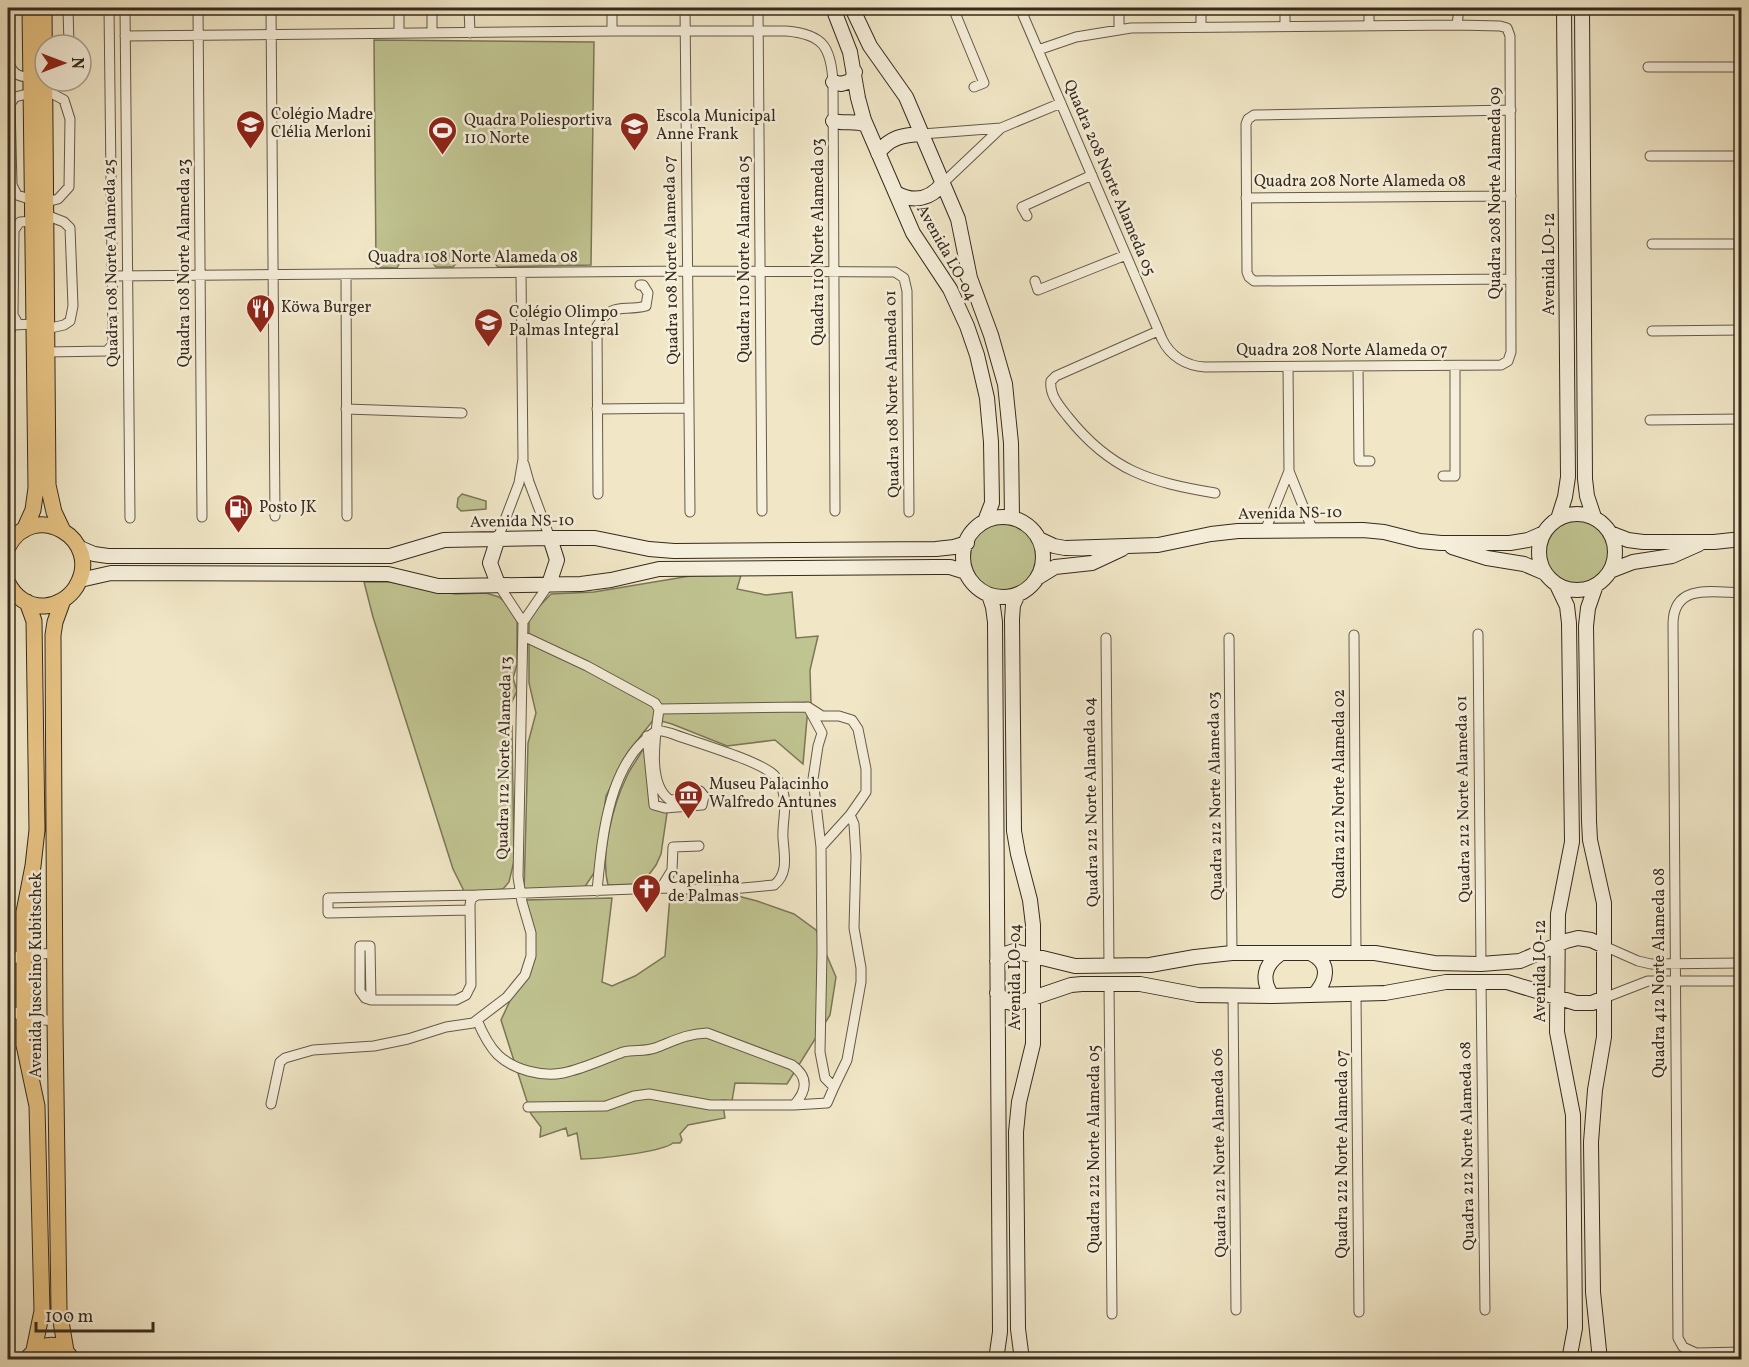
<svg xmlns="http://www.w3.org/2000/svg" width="1749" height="1367" viewBox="0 0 1749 1367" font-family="Vollkorn,serif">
<rect width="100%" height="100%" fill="#f1e7c7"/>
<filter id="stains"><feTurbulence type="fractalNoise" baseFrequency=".00333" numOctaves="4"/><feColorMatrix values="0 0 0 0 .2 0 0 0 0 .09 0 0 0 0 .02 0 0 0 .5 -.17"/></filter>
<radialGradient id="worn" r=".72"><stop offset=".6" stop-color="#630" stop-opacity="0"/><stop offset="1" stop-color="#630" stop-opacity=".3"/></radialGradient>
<path fill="#c0c491" stroke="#7a7757" stroke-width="1.5" d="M374,40L594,42L591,265L498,267L493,261H458L453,267H436L432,262L401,261L397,268L376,267Z
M462,494L486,501V509L461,511L457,507L458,498Z
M1545 552a32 32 0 1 1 64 0a32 32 0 1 1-64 0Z
M968 556a35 35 0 1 1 70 0a35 35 0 1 1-70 0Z
M741,575L737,589L766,595L792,592L796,638L818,636L810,670L811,703L808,707L803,764L775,740L727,746L672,724L654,719L629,751L606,796L596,870L584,888L524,893L528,743L536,713L529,683V617L551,594L594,592L690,576Z
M364,582H390L455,594L486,593L499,597L513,609L517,616V665L513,678L517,691L505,717L512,726L514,861L509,882L503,889L465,893L453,869L373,617Z
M645,744L651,807L667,813L661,854L656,865L642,884L608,885C600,854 613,805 627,776C632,765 641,756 645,744Z
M715,890L757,901L794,914L816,930L836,977L830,1015L787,1084L735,1083L732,1101L722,1100L725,1118L688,1125L680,1134L682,1140L680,1143H673C662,1152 599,1159 581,1159L577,1133L568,1136L566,1128L540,1137L541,1127L531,1114L501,1020L531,956L525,900L612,898L602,982L612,986L635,976L665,956L670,896Z"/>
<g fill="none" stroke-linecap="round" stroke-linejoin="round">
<defs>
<path id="street" d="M68,8L69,45
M125,8L130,518
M198,8L202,517
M271,8L275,516
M399,8V32
M432,8V32
M469,8L470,33
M612,8V31
M685,8L690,512
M758,8L762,511
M953,8L984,83L974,87
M1020,8L1162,339C1170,356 1186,366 1205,367L1501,365L1508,361L1511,352L1510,36L1507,28L1500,26L1457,25L1131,28L1076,37L1038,50
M1119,8V30
M1201,8V26
M1285,8V26
M1369,8V25
M1457,25L1459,8
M125,36L612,31H786C823,34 831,47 833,82L835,511
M8,42V8
M8,59C11,73 17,77 31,77
M1648,67H1742
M44,89L64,100L70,119L69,187L58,199L46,202
M31,93L15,97L10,104L12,185L17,195L32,200
M1511,110L1254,115L1248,119L1246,124L1247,272L1249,277L1254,281L1511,279
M922,134L1001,128L1061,103
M1650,156H1742
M943,183L1001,128
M1246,198L1511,196
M46,215L64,222L70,228L73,306L70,321L64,325L46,329
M1027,216L1022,207L1092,175
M1652,244H1742
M346,274L347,516
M113,276L687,271L895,272L904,278L907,291L909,512
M1035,281L1038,290L1126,255
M18,324L13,315L14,230L20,222L33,221
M1158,331L1056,376L1051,381C1049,395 1060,407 1068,417C1111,471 1150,482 1215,493
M1652,331L1742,330
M8,334L13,325L34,324
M47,352L107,351L113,344L109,8
M1358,366L1359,461H1370
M1288,367L1289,471L1313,531
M346,409L462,413
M597,409L689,408
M1650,420L1742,419
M524,464L529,482L550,538
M1443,476H1455V366
M598,494L597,326C613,301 622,312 646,306L648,293L643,285H640
M1265,531L1289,471
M498,538L519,483L523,459L521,273
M498,584L523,622
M1742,593C1713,592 1674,583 1673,623L1678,1338L1683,1347L1696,1353L1742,1352
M523,622L549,584
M1478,634L1481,964
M1354,635L1356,953
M523,636L587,666L655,703L659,709C656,733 646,784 670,800C682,800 689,791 700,791L704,796L702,805L665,808L654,805L647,736
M1106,638L1109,966
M1229,638L1232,953
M659,709L808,707L822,733L818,746L813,779L821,847L850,815L854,824L856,856L854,928L861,968V982L847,1060L834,1087L825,1078L820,1052L822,952L821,847L850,815L866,792V769L858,729L852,720L839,716H822L808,707
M661,888L672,870L673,847L699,846
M470,910L328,913V898L477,895
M1604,946L1638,961L1651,964L1742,963
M8,962L24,953L55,954
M1481,982L1485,1310
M1109,984L1112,1314
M1356,995L1359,1312
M1233,996L1236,1310
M1604,998L1648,981H1742
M371,1000L370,946H360V991L365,998L371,1000H456L466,995L471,985L470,905L471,899L477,895L661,888L721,890L774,885C789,874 784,854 783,838C782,824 787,806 784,796C783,789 779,781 774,775C758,760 694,742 670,733L658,730C608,760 602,838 597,891
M8,1008L24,1018L55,1021
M477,1020C482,1032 488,1045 498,1055C514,1070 542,1077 563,1073C583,1069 604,1059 623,1052C634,1049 644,1052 655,1048C674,1041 685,1034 707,1033L792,1065C809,1077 807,1091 794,1105
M271,1104L280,1062L285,1058L313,1050L374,1046L408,1039L446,1027L473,1023L507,997L525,975L531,956V933L522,902L518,877L523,622
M528,1107L606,1106L634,1096L649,1094L710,1105H794L827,1103L834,1087"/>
<path id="secondary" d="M833,8L850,52L858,98L864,120L913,233L950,289L967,326L977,355L987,398L991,442L992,503L985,521
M852,8L870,46L906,97L958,219L970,278L991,335L1005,384L1011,443L1012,517
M1582,8L1585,479L1587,496L1594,517
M833,82L841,84L851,81L855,72
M833,121C845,124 856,120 866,125
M878,153C890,137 903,135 922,134
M896,193C914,203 931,199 943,183
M1539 552a38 38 0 1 1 76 0a38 38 0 1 1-76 0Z
M963 557a40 40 0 1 1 80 0a40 40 0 1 1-80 0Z
M1558,519L1565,497L1568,477L1564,8
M1610,533L1628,540L1643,542H1714L1742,539
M1039,539L1054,546L1065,548L1158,545L1211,534L1238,531L1363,530L1384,532L1420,541L1441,543H1510L1528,540L1544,533
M1452,547L1487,558L1524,564L1545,573
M80,548L94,554L108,556H390L444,540L550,538H595L649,549L674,551L936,549L954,547L967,543
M1610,571L1633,562L1672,556L1699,544
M1037,578L1055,567L1092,563L1122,549
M80,580L111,573L388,574L438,586H452L581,584L611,580L659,569L935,567H950L966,572
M498,584L490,563L498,538
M549,584L557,560L550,538
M1557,585L1567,606L1569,623L1572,842L1558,914L1557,1032L1573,1115L1575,1328L1569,1360
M1596,585L1588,608L1586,626L1589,821L1590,840L1604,903V1037L1595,1090L1591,1142L1593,1292L1600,1360
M1018,594L1013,605L1012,619L1014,831L1018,854L1030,900L1033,925V1044L1019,1102L1016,1132L1018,1329L1022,1360
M989,595L993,607L995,622L1000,1332L996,1360
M1312,954C1331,964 1327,981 1314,995
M997,961L1005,954L1014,951L1075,966L1150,965L1195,957L1232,953H1375L1434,963L1481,964L1520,961L1566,941L1578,938L1591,940L1604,946
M997,993L1005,1001L1015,1004L1071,985L1082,984H1140L1198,995L1272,996L1385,993L1446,982H1507L1576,1003H1592L1604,998
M1272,996C1261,980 1264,965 1280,954"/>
<path id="primary" d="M44,8L48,485L54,512L63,531
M24,530L33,510L36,488L30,8
M8,547C33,498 105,539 76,587C69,598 57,605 45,606C28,607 15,597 8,583
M63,600L55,622L53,635L55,1021L59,1310L66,1351
M27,602L34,621L37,830L33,866L24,912V1045L37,1106L42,1311L34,1350
M26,1360C39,1343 60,1338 72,1360"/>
</defs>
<use href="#street" stroke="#645948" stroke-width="11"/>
<use href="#secondary" stroke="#352a1d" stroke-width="16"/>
<use href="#primary" stroke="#352a1d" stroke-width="17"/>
<use href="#street" stroke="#f6efdb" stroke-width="9"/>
<use href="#secondary" stroke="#f6efdb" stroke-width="14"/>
<use href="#primary" stroke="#e8c484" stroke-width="15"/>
</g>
<defs>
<symbol id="school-pin" viewBox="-11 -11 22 30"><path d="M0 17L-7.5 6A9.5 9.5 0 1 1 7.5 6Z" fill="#8f2418" stroke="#f6efdb"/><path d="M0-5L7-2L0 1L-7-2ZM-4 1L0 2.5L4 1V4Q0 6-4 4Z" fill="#fff"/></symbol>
<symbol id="stadium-pin" viewBox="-11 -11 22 30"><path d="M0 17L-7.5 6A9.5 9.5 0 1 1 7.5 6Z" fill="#8f2418" stroke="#f6efdb"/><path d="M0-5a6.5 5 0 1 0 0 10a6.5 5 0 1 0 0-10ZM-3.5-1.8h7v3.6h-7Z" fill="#fff"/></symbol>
<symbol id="restaurant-pin" viewBox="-11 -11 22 30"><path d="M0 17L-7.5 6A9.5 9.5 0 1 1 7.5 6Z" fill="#8f2418" stroke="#f6efdb"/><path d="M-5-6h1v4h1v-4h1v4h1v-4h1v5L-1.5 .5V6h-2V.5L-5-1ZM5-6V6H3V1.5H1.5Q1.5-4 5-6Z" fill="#fff"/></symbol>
<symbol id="fuel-pin" viewBox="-11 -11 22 30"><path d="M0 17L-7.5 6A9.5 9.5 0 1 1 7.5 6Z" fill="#8f2418" stroke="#f6efdb"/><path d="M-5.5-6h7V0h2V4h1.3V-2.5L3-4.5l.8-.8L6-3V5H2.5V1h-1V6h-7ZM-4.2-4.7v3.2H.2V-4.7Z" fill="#fff"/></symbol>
<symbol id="museum-pin" viewBox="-11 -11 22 30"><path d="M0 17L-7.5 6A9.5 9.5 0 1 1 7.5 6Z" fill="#8f2418" stroke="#f6efdb"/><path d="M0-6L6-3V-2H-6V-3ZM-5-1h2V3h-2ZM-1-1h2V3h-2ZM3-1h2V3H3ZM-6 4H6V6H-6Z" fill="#fff"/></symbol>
<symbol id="church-pin" viewBox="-11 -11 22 30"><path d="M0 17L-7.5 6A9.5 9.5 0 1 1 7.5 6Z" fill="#8f2418" stroke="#f6efdb"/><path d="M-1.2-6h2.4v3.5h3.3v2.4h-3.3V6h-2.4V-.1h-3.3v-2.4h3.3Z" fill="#fff"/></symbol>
</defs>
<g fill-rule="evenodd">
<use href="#school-pin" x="234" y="108" width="33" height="45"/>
<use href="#school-pin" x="618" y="110" width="33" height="45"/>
<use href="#stadium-pin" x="426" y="114" width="33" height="45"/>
<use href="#restaurant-pin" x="244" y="292" width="33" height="45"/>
<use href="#school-pin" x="472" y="306" width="33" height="45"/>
<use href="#fuel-pin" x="222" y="492" width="33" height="45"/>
<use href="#museum-pin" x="672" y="778" width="33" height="45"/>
<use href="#church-pin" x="630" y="872" width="33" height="45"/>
</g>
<g text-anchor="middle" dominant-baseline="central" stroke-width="5" stroke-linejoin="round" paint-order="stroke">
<g font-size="16" fill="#352a1d" stroke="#f6efdb" text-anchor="start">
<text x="271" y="115">Colégio Madre<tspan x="271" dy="18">Clélia Merloni</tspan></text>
<text x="656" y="117">Escola Municipal<tspan x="656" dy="18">Anne Frank</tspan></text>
<text x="464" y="121">Quadra Poliesportiva<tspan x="464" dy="18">110 Norte</tspan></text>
<text x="281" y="308">Köwa Burger</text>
<text x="509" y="313">Colégio Olimpo<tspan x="509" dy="18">Palmas Integral</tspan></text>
<text x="259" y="508">Posto JK</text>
<text x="709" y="785">Museu Palacinho<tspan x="709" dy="18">Walfredo Antunes</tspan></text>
<text x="668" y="879">Capelinha<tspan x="668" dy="18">de Palmas</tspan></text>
</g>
<g font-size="16" fill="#352a1d" stroke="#f6efdb">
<text transform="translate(1109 178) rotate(67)">Quadra 208 Norte Alameda 05</text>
<text x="1360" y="182">Quadra 208 Norte Alameda 08</text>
<text transform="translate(1496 193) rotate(-90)">Quadra 208 Norte Alameda 09</text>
<text transform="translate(819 242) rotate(-90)">Quadra 110 Norte Alameda 03</text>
<text transform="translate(946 253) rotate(61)">Avenida LO-04</text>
<text x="473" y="258">Quadra 108 Norte Alameda 08</text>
<text transform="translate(745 259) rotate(-90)">Quadra 110 Norte Alameda 05</text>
<text transform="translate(672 260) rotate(-91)">Quadra 108 Norte Alameda 07</text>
<text transform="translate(112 263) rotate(-91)">Quadra 108 Norte Alameda 25</text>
<text transform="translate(185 263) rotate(-90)">Quadra 108 Norte Alameda 23</text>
<text transform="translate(1550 264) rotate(-90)">Avenida LO-12</text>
<text x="1342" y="351">Quadra 208 Norte Alameda 07</text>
<text transform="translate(893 394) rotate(-91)">Quadra 108 Norte Alameda 01</text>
<text transform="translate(1290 514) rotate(-1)">Avenida NS-10</text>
<text transform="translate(522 522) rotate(-1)">Avenida NS-10</text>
<text transform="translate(505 758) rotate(-89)">Quadra 112 Norte Alameda 13</text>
<text transform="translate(1340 794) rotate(-90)">Quadra 212 Norte Alameda 02</text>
<text transform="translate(1216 796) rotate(-91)">Quadra 212 Norte Alameda 03</text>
<text transform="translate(1464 799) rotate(-91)">Quadra 212 Norte Alameda 01</text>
<text transform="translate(1092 802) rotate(-91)">Quadra 212 Norte Alameda 04</text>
<text transform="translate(1541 971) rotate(-90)">Avenida LO-12</text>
<text transform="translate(1660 973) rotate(-90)">Quadra 412 Norte Alameda 08</text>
<text transform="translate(37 975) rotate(-90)">Avenida Juscelino Kubitschek</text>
<text transform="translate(1016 977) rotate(-90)">Avenida LO-04</text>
<text transform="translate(1468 1146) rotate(-91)">Quadra 212 Norte Alameda 08</text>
<text transform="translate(1095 1149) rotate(-90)">Quadra 212 Norte Alameda 05</text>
<text transform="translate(1220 1153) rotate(-91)">Quadra 212 Norte Alameda 06</text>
<text transform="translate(1343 1154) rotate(-90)">Quadra 212 Norte Alameda 07</text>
</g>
</g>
<rect width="1749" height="1367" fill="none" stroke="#f1e7c7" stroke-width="30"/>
<rect x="9" y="9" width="1731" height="1349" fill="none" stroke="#352a1d" stroke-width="3"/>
<rect x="15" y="15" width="1719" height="1337" fill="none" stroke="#352a1d" stroke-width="1.5"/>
<g transform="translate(63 63) rotate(90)"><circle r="28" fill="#f6efdb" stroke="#a9a08f" stroke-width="1.5"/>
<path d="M0-4.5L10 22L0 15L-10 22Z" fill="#8f2418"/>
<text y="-9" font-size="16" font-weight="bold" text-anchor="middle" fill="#352a1d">N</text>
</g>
<path d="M36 1322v9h117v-9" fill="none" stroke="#352a1d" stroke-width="3"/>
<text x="45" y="1322" font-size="18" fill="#352a1d" stroke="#f6efdb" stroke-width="4.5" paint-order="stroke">100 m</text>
<rect width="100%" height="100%" filter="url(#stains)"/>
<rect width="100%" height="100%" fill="url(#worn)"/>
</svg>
